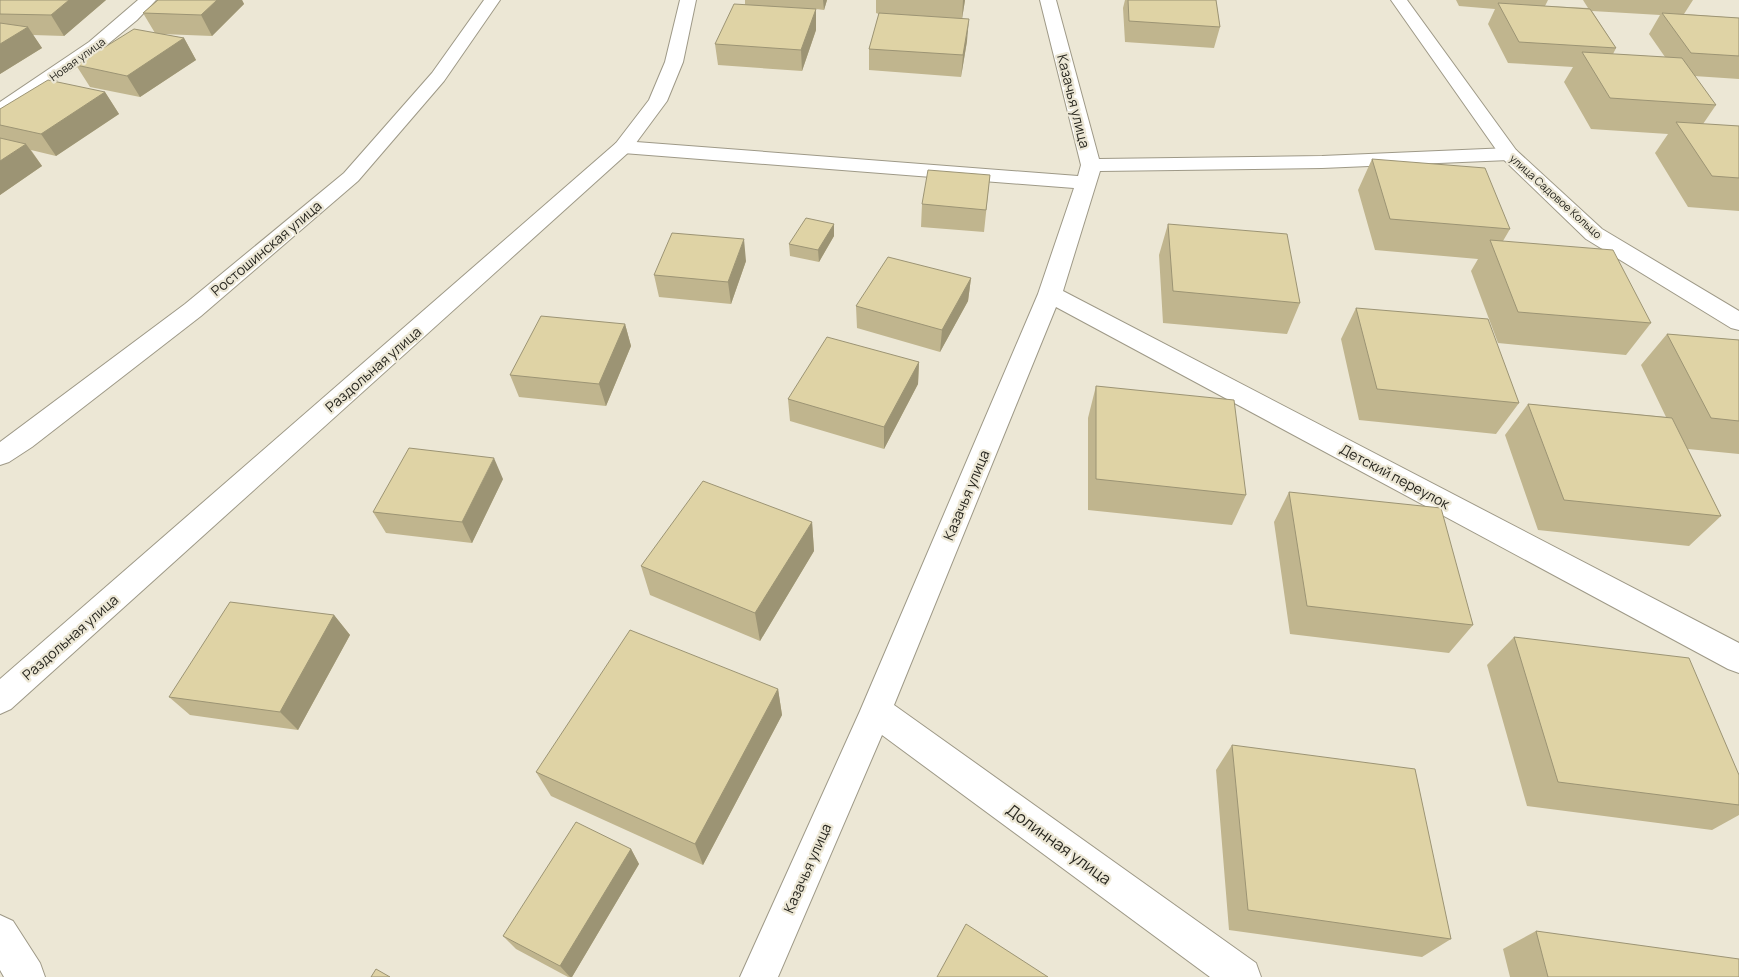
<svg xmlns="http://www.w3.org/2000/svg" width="1739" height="977" viewBox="0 0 1739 977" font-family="Manrope,sans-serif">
<rect width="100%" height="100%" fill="#ece7d5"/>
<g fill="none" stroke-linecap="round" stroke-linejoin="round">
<defs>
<path id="street" d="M138,0H156L137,20L102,49L7,114L0,116V102L89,42Z
M1040,0H1056L1099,159L1322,156L1509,148L1516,150L1519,154L1516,158L1509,160L1322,168L1100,171L1063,291L1739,643V673L1728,669L1056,307L894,705L1256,963L1261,977H1210L882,735L778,977H740L860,711L1038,294L1074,188L623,153L616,151L613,147L616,143L623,141L1078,176L1081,165Z"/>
<path id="secondary" d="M484,0H500L444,81L358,181L201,316L32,447L9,462L0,465V442L185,304L344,173L432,73Z
M680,0H696L683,62L667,101L630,151L11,709L0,714V679L616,143L649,100L665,62Z
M1391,0H1407L1516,150L1602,229L1739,311V330L1731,328L1586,239L1502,158Z
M0,915L13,921L40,963L45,977H4L0,970Z"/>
</defs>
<use href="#street" stroke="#9e9987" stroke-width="2"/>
<use href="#secondary" stroke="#9e9987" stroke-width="2"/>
<use href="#street" fill="#fff" fill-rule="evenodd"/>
<use href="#secondary" fill="#fff" fill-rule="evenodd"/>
</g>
<path fill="#c0b58e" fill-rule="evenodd" d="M0,0H106L64,36L33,35L42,48L0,74Z
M158,0H242L244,4L212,36L162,34L184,38L196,60L140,97L90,87L76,65L155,33L143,13Z
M745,0H827L824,10L816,9V30L802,71L718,65L715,44L745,4Z
M876,0H965L962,19L967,41L961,77L869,70V49L879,14L876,13Z
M1125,0H1216L1220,27L1214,48L1125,42L1123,8Z
M1456,0H1548L1545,6L1588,8L1583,0H1693L1684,14L1739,18V79L1694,76L1716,105L1703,124L1739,126V211L1688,207L1655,153L1668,134L1591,129L1564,82L1573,67L1508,63L1488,24L1495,9L1459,6ZM1592,11L1660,15L1649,34L1665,57L1613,54L1616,48Z
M105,92L119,114L56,156L31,150L42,166L0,195V109Z
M1372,159L1510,229L1503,241L1651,323L1626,355L1498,343L1471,271L1478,259L1375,250L1358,190Z
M990,175L984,232L921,227L922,204Z
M834,224V236L819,262L790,256L789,244Z
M1168,224L1300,303L1287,334L1163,323L1159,255Z
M746,261L731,304L659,297L654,275Z
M971,278L968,301L940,352L857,328L856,306Z
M1356,308L1519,403L1496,434L1359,420L1341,339Z
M625,324L631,346L606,406L519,397L510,375Z
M1667,334L1739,340V454L1688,449L1721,516L1689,546L1538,530L1505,435L1528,404L1666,417L1641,365Z
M919,362L918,384L884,449L790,421L788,399Z
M1096,386L1246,495L1232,525L1088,510V418Z
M503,479L472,543L386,533L373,512Z
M1289,492L1473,625L1449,653L1290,634L1274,522Z
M812,522L814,551L760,641L650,595L641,566Z
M334,615L350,635L298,730L190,715L169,697Z
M1514,637L1739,775V815L1712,830L1527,806L1487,665Z
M778,689L782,715L703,865L551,796L536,772Z
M1232,745L1451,939L1422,957L1229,930L1216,770Z
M631,849L639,864L572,977H568L516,949L503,936Z
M1536,931L1739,977H1510L1503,949Z"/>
<path fill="#9c9474" d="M69,0H106L64,36L51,15Z
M217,0H242L244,4L212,36L201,15Z
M823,0H827L824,10Z
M963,0H965L962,19Z
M816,9V30L802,71L801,50Z
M969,19L967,41L961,77L963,55Z
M28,27L42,48L0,74V44Z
M184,38L196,60L140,97L127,76Z
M105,92L119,114L56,156L41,134Z
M26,144L42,166L0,195V161Z
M834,224V236L819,262L818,250Z
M744,239L746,261L731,304L728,282Z
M971,278L968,301L940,352L942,330Z
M625,324L631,346L606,406L599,384Z
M919,362L918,384L884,449V427Z
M494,458L503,479L472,543L462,522Z
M812,522L814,551L760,641L755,613Z
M334,615L350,635L298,730L280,712Z
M778,689L782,715L703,865L695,844Z
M631,849L639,864L572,977H570L560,966Z"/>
<path fill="#dfd3a5" stroke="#9c9474" d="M0,0H69L51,15L0,14Z
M158,0H217L201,15L143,13Z
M1128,0H1216L1220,27L1129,21Z
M1498,3L1590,9L1616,48L1519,42Z
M734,4L816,9L801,50L715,44Z
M879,13L969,19L963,55L869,49Z
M1662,13L1739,18V56L1691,53Z
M0,23L28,27L0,44Z
M134,29L184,38L127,76L76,65Z
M1582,52L1682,58L1716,105L1610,98Z
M48,80L105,92L41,134L0,125V109Z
M1676,122L1739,126V178L1712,176Z
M0,138L26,144L0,161Z
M1372,159L1485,168L1510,229L1390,219Z
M928,170L990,175L986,210L922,204Z
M806,218L834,224L818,250L789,244Z
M1168,224L1287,234L1300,303L1173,291Z
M672,233L744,239L728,282L654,275Z
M1490,240L1613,250L1651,323L1518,312Z
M888,257L971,278L942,330L856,306Z
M1356,308L1488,319L1519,403L1377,389Z
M541,316L625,324L599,384L510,375Z
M1667,334L1739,340V421L1711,418Z
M827,337L919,362L884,427L788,399Z
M1096,386L1234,400L1246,495L1096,479Z
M1528,404L1672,418L1721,516L1564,500Z
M409,448L494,458L462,522L373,512Z
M703,481L812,522L755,613L641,566Z
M1289,492L1441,508L1473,625L1307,606Z
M230,602L334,615L280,712L169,697Z
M630,630L778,689L695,844L536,772Z
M1514,637L1689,658L1739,775V805L1558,782Z
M1232,745L1415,769L1451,939L1248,910Z
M576,822L631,849L560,966L503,936Z
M966,924L1048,977H937Z
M1536,931L1739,959V977H1548Z
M376,969L390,977H371Z"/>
<g text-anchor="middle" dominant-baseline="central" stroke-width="4.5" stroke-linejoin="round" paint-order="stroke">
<g font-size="11" fill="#27261f" stroke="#ece7d5">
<text transform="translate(77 59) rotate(-36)">Новая улица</text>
<text transform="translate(1556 196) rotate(42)">улица Садовое Кольцо</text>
</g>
<g font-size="14" fill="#27261f" stroke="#ece7d5">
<text transform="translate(1074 101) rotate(76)">Казачья улица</text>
<text transform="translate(266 248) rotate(-40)">Ростошинская улица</text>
<text transform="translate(373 369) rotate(-41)">Раздольная улица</text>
<text transform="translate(1395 476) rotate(28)">Детский переулок</text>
<text transform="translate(966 495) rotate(-67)">Казачья улица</text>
<text transform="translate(70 637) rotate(-41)">Раздольная улица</text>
<text transform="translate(807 868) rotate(-66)">Казачья улица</text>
</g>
<g font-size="16" fill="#27261f" stroke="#ece7d5">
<text transform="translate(1059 844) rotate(36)">Долинная улица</text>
</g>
</g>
</svg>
